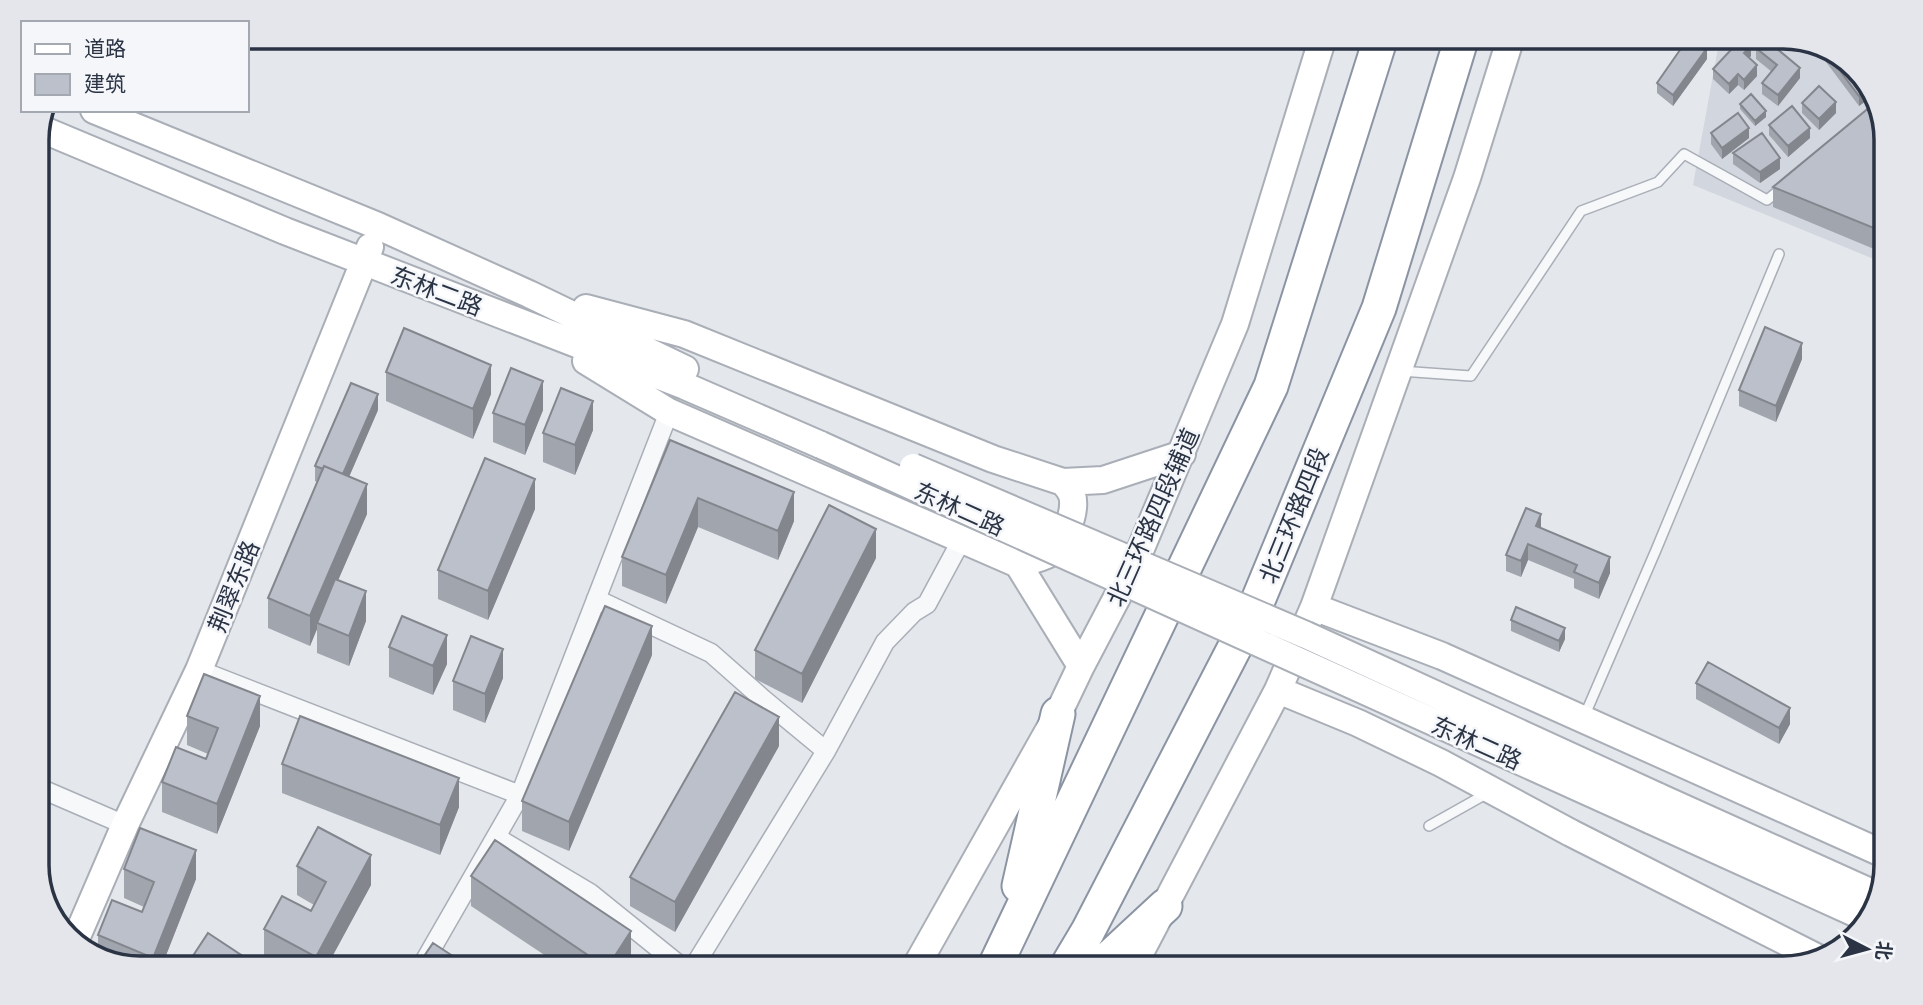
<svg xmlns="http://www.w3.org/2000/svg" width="1923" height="1005" viewBox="0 0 1923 1005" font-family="'Noto Sans','Noto Sans SC',sans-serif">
<rect width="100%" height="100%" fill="#e4e7ec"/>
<path fill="#d2d6de" d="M1720,37H1783L1829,48L1869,83L1886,133V264L1693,185Z"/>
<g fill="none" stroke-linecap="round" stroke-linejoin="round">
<defs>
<path id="lane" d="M1400,371L1471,376L1581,211L1658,182L1684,154L1767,200L1782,188
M1584,717L1656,550L1779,254
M1429,826L1486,794"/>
<path id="street" d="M596,599L711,653L763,699L826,751L693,968
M199,670L520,795L669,412
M826,751L885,642L914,612L927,604L962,539
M37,787L125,825
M496,837L590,893L683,968
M424,962L520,795"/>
<path id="secondary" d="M94,110L378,226L529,294L685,369
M39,128L285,231L685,386L821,445
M586,308L684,334L993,459L1063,482L1103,480L1182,454
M586,361L669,412L1018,564L1081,666
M1018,564C1028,561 1040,559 1049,554C1064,546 1077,511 1072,495C1070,490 1067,486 1063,482
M1314,607L1442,656L1886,855
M1278,690L1358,723L1441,763L1571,833L1818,958
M1657,796L1879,896
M1650,820L1868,919
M75,941L125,825L199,670L370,247
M915,968L1058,714L1081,666L1134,565L1235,324L1323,37
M1132,968L1278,690L1314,607L1467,178L1511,37"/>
<path id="highway" d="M1019,886L1058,714
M994,968L1271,386L1381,37
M1066,968L1088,931L1254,610L1379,308L1462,37
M1098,968L1165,906"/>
</defs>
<use href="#lane" stroke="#a9aeb7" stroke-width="12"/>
<use href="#street" stroke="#a9aeb7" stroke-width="21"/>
<use href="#secondary" stroke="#a9aeb7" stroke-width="30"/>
<use href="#highway" stroke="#8b94a3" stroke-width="37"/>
<use href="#lane" stroke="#f7f8fa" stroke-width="9"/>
<use href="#street" stroke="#f7f8fa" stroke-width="18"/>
<use href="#secondary" stroke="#fff" stroke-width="26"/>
<use href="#highway" stroke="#fff" stroke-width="33"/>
<defs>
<path id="secondary-bridge" d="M821,445L1650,820
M913,467L1306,635L1657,796"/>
</defs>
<use href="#secondary-bridge" stroke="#a9aeb7" stroke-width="30" stroke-linecap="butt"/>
<use href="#secondary-bridge" stroke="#fff" stroke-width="26"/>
</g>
<path fill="#a1a5ae" d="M1756,48L1800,78L1778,106L1762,94V83L1772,72L1756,59Z
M1823,48L1869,83L1873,96L1859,106L1823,58Z
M1751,56L1749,58L1757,76L1744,90L1738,85L1729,94L1713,79V69Z
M1707,59L1673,106L1657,93V83Z
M1802,103L1836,113L1819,130L1802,113Z
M1740,104L1766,117L1755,126L1740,109Z
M1769,125L1810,138L1788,157L1769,135Z
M1711,133L1749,138L1722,159L1711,144Z
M1886,133V254L1773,207V187Z
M1733,153L1780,169L1760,183L1733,164Z
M1802,359L1776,422L1739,406V390Z
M386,372L491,394L473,439L386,401Z
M378,410L349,477L367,514L338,580L366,621L349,666L317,653V629L310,646L268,628V598L317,482L315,481V466Z
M543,410L525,455L493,442V413Z
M593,430L575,475L543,462V433Z
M670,440L794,521L778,560L698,527L666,604L622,586V557Z
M535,509L488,620L438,599V570Z
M1541,528L1610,573L1599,599L1574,588V579L1528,560L1521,577L1506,571V555Z
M876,558L802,703L755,679V650Z
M1511,620L1565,639L1559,652L1511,631Z
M389,647L447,664L433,695L389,677Z
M652,655L569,851L522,831V801Z
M503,678L485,723L453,710V681Z
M1696,683L1790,724L1779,744L1696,699Z
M187,716L260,726L217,834L162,812V782L206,759L208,754L187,745Z
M779,746L675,932L630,906V877Z
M282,764L459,807L440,855L282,793Z
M297,866L371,885L326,968H282L264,958V929L311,911L314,905L297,895Z
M124,869L196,879L161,968H140L98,958V935L142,912L144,907L124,898Z
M471,876L631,961L626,968H564L471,906Z"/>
<path fill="#83868d" d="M1751,46V56L1744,64V53Z
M1707,48V59L1673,106V95Z
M1757,65V76L1744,90V80Z
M1800,68V78L1778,106V95Z
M1738,74V85L1729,94V84Z
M1871,87L1873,96L1859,106V96Z
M1836,102V113L1819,130V119Z
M1766,111V117L1755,126V121Z
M1749,128V138L1722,159V148Z
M1810,128V138L1788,157V146Z
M1780,158V169L1760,183V172Z
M1802,343V359L1776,422V406Z
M491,365V394L473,439V409Z
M543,381V410L525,455V425Z
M378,394V410L342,493V478Z
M593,401V430L575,475V445Z
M535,479V509L488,620V591Z
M367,484V514L319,624L317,623V629L310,646V616Z
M794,492V521L778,560V531Z
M698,498V527L666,604V575Z
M1541,514V530L1536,526Z
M876,529V558L802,703V674Z
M1528,544V560L1521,577V561Z
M1610,557V573L1599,599V583Z
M366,591V621L349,666V636Z
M652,626V655L569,851V822Z
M1565,628V639L1559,652V641Z
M447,635V664L433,695V666Z
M503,649V678L485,723V694Z
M260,696V726L217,834V804Z
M1790,708V724L1779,744V728Z
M779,717V746L675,932V902Z
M459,778V807L440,855V825Z
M196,850V879L161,968H153V958Z
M371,855V885L326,968H316V957Z
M631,931V961L626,968H607Z"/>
<path fill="#bbc0ca" stroke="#83868d" stroke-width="2" d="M1689,37L1707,48L1673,95L1657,83Z
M1743,37L1751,46L1744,53L1757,65L1744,80L1738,74L1729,84L1713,69Z
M1764,38L1800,68L1778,95L1762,83L1777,65L1756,48Z
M1825,47L1829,48L1869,83L1871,87L1859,96L1823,48Z
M1819,86L1836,102L1819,119L1802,103Z
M1751,94L1766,111L1755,121L1740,104Z
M1876,102L1886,133V233L1773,187Z
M1792,106L1810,128L1788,146L1769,125Z
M1738,113L1749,128L1722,148L1711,133Z
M1762,133L1780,158L1760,172L1733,153Z
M1765,327L1802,343L1776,406L1739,390Z
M404,328L491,365L473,409L386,372Z
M511,368L543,381L525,425L493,413Z
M351,383L378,394L343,474L324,466L323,469L315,466Z
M561,388L593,401L575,445L543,433Z
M670,440L794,492L778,531L698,498L666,575L622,557Z
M485,458L535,479L488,591L438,570Z
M324,466L367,484L310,616L268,598Z
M829,505L876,529L802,674L755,650Z
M1526,508L1541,514L1536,526L1610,557L1599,583L1574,572L1577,565L1528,544L1521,561L1506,555Z
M335,579L366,591L349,636L317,623Z
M605,606L652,626L569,822L522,801Z
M1516,607L1565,628L1559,641L1511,620Z
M402,616L447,635L433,666L389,647Z
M471,636L503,649L485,694L453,681Z
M1708,662L1790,708L1779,728L1696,683Z
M204,674L260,696L217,804L162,782L176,747L206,759L218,728L187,716Z
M735,692L779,717L675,902L630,877Z
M300,716L459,778L440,825L282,764Z
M318,827L371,855L316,957L264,929L282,896L311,911L326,882L297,866Z
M140,828L196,850L153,958L98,935L112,900L142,912L154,882L124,869Z
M495,840L631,931L607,968L471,876Z
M208,933L261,968H185Z
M433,943L471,968H416Z"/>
<g text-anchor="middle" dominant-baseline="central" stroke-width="5" stroke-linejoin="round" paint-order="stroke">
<g font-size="24" fill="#2b3445" stroke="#f4f6f9">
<text transform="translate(437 290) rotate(21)">东林二路</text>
<text transform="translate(960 508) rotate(24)">东林二路</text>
<text transform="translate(1293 515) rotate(-68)">北三环路四段</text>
<text transform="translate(1152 517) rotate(-66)">北三环路四段辅道</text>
<text transform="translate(233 586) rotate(-68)">荆翠东路</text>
<text transform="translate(1477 742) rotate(24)">东林二路</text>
</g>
</g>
<path d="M0 0H1923V1005H0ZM140 49H1783A91 91 0 0 1 1874 140V865A91 91 0 0 1 1783 956H140A91 91 0 0 1 49 865V140A91 91 0 0 1 140 49Z" fill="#e4e6eb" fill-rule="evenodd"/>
<path fill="none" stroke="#2b3445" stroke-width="3.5" d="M140 49H1783A91 91 0 0 1 1874 140V865A91 91 0 0 1 1783 956H140A91 91 0 0 1 49 865V140A91 91 0 0 1 140 49Z"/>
<rect x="21" y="21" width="228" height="91" fill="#f4f6f9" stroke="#a4a8b1" stroke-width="2"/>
<rect x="35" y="44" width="35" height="10" fill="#ffffff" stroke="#a4a8b1" stroke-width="2"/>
<text x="84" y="56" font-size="21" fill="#2b3445">道路</text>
<rect x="35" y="74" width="35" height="21" fill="#bbc0ca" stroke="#a4a8b1" stroke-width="2"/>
<text x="84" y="91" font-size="21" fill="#2b3445">建筑</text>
<g transform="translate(1867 949) rotate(96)" stroke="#f4f6f9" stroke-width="5" paint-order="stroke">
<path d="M0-5L12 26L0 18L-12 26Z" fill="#2b3445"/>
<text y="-10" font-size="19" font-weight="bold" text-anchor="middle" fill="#2b3445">北</text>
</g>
</svg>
